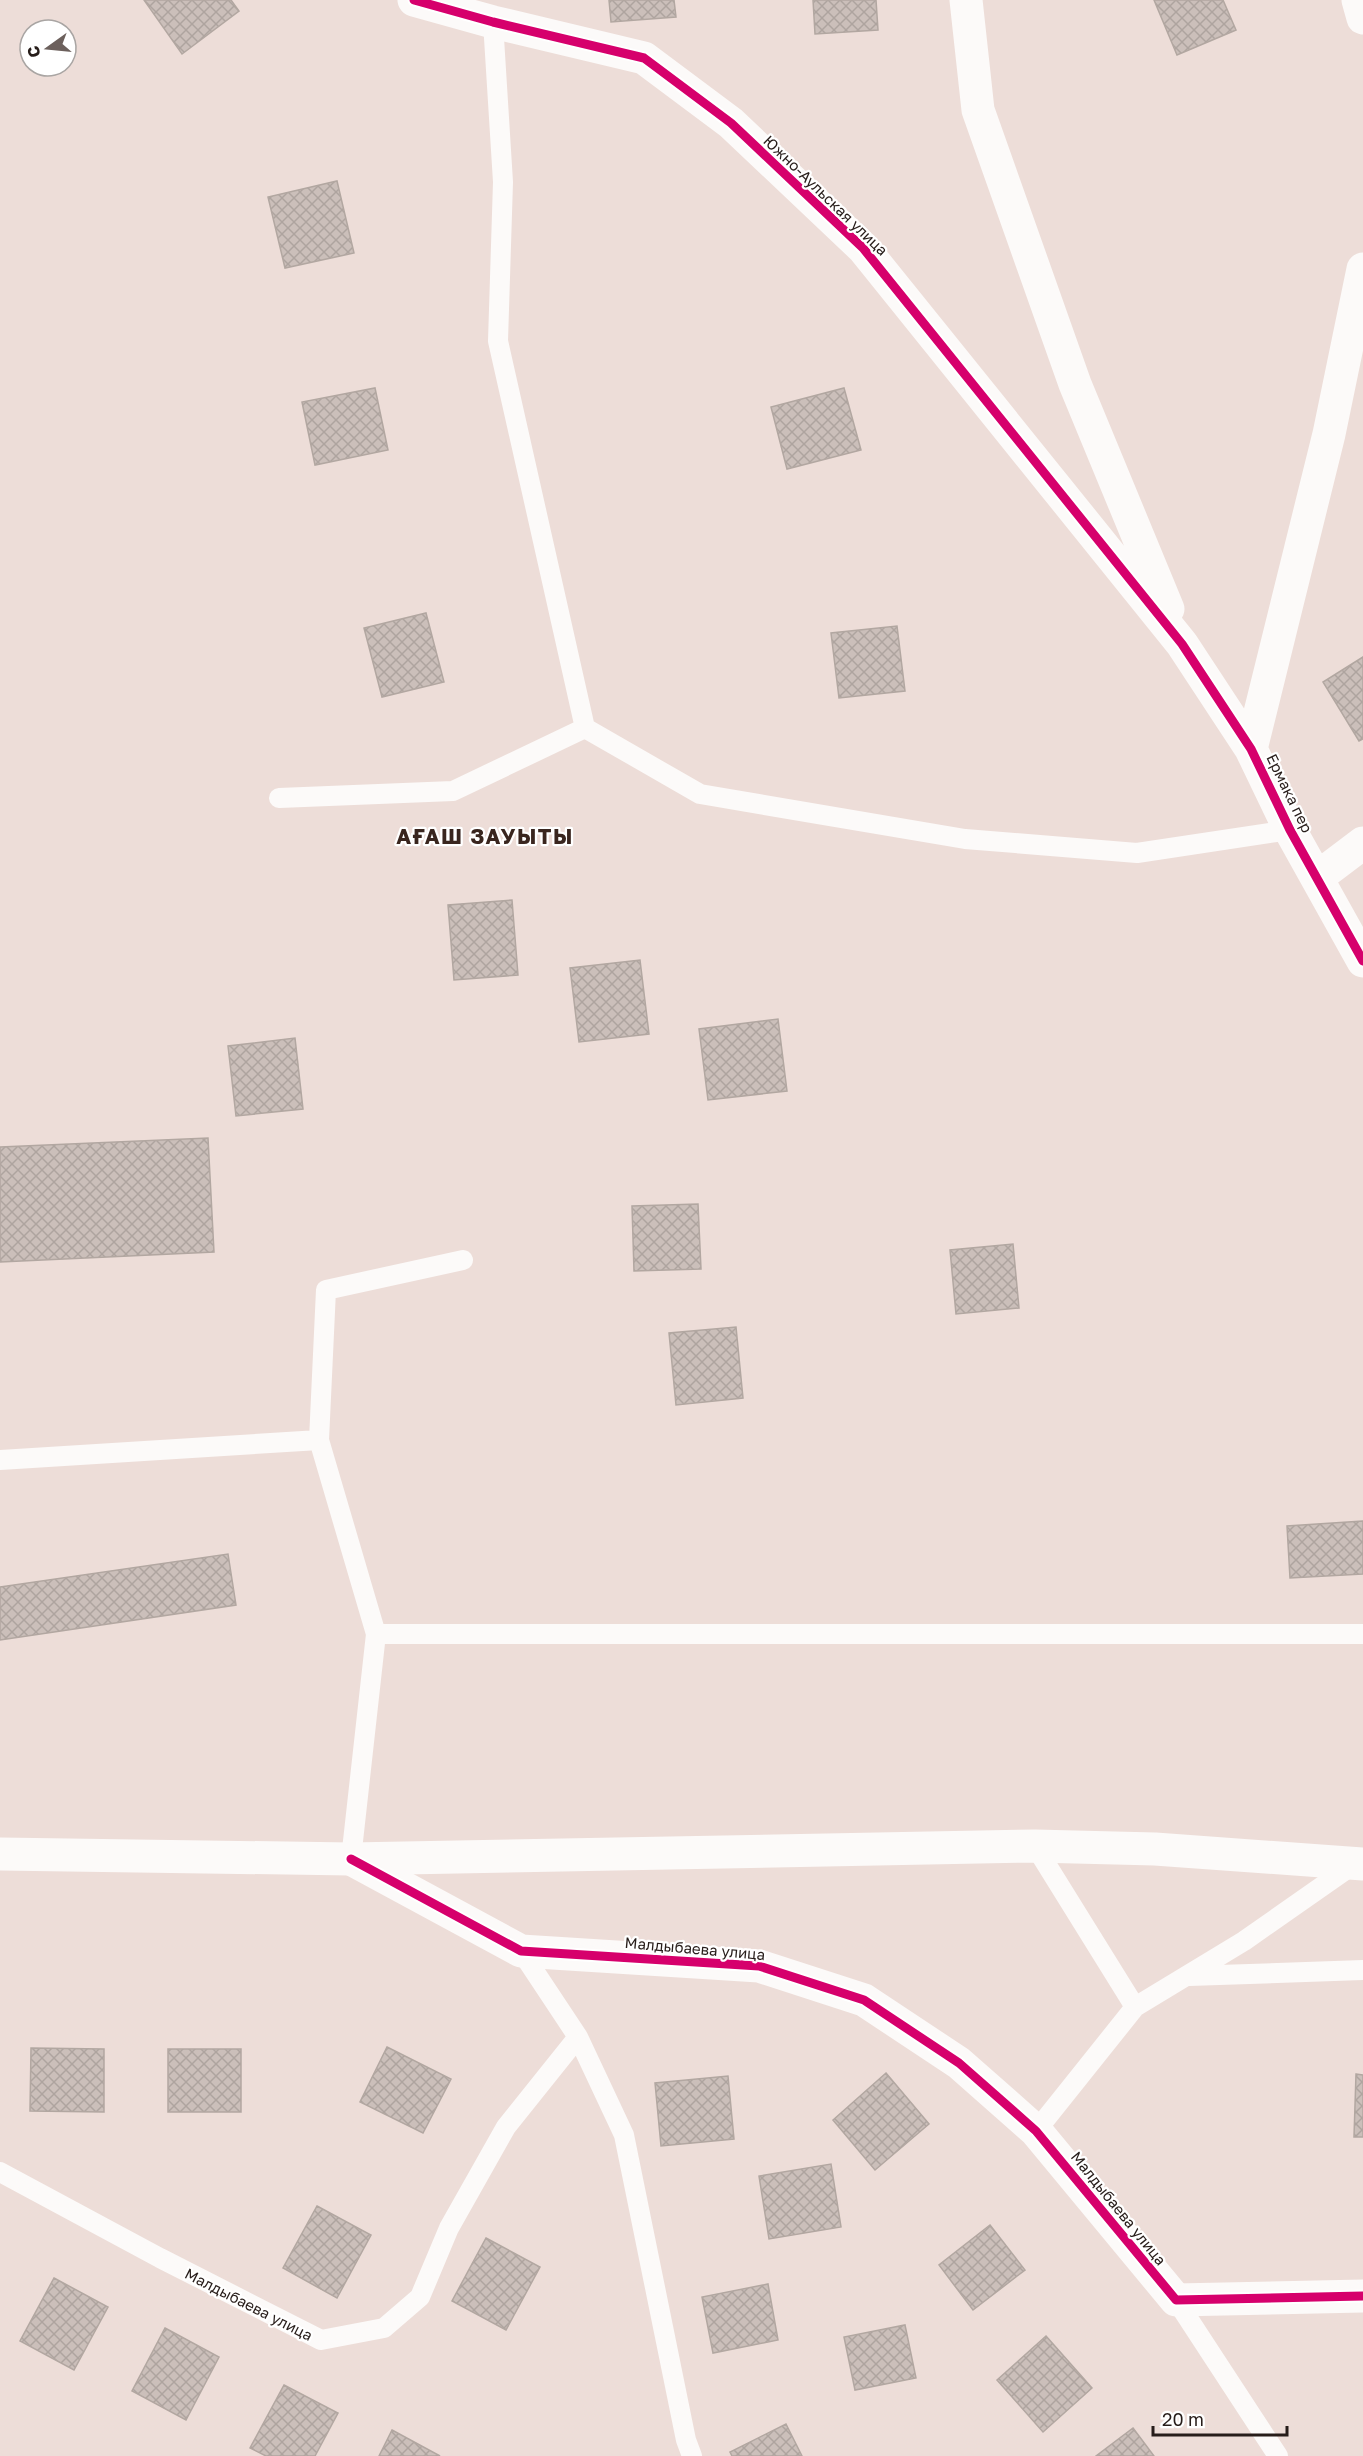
<svg xmlns="http://www.w3.org/2000/svg" width="1363" height="2456" viewBox="0 0 1363 2456" font-family="'Golos Text',sans-serif">
<defs>
<pattern id="building-cross-hatch" width="8" height="8" patternUnits="userSpaceOnUse" patternTransform="scale(1.5)"><rect width="8" height="8" fill="#cbbfba"/><path d="M0 0l8 8M0 8l8-8" fill="none" stroke="#aea49f"/></pattern>
</defs>
<rect width="100%" height="100%" fill="#edddd8"/>
<path fill="url(#building-cross-hatch)" stroke="#b2a7a1" stroke-width="1.5" d="M144,0H231L239,11L182,54Z
M609,0H674L676,17L611,22Z
M813,0H876L878,30L815,34Z
M1154,0H1223L1236,30L1177,55Z
M337,181L354,253L285,268L268,197Z
M375,388L388,450L315,465L302,402Z
M844,388L861,450L787,469L771,407Z
M426,613L444,682L382,697L364,628Z
M897,626L905,691L839,698L831,633Z
M1363,657V739L1359,741L1323,682Z
M512,900L518,975L454,980L448,905Z
M640,960L649,1034L579,1042L570,968Z
M778,1019L787,1091L708,1100L699,1029Z
M295,1038L303,1109L236,1116L228,1046Z
M208,1138L214,1252L0,1262V1147Z
M698,1204L701,1269L634,1271L632,1206Z
M1013,1244L1019,1308L956,1314L950,1250Z
M736,1327L743,1398L676,1405L669,1333Z
M1363,1521V1574L1290,1578L1287,1526Z
M228,1554L236,1605L0,1640V1587Z
M387,2047L451,2079L423,2133L360,2102Z
M31,2048L104,2049V2112L30,2111Z
M168,2049H241V2112H168Z
M886,2073L929,2124L875,2170L833,2120Z
M1356,2074L1363,2075V2137H1354Z
M728,2076L734,2139L661,2146L655,2083Z
M831,2164L841,2227L769,2239L759,2176Z
M317,2206L371,2235L337,2298L283,2268Z
M990,2225L1025,2270L973,2310L939,2265Z
M486,2238L540,2267L506,2330L452,2301Z
M54,2278L108,2307L74,2370L20,2341Z
M768,2284L778,2340L713,2353L702,2297Z
M905,2325L916,2378L855,2390L844,2337Z
M165,2328L219,2357L186,2420L132,2391Z
M1046,2336L1092,2388L1043,2432L997,2380Z
M284,2385L338,2413L315,2456H266L250,2448Z
M786,2424L802,2456H732L730,2452Z
M1133,2428L1154,2456H1096Z
M392,2430L440,2456H379Z"/>
<g fill="none" stroke-linecap="round" stroke-linejoin="round">
<path stroke="#fcfaf9" stroke-width="20" d="M493,22L503,182L498,341L585,728
M279,798L453,791L585,728L700,794L965,839L1137,853L1290,830
M0,1460L319,1440
M376,1634H1363
M1035,1846L1135,2007
M351,1859L376,1634L319,1440L326,1290L463,1260
M521,1951L578,2037L624,2135L686,2440L692,2456
M1189,1976L1363,1970
M1036,2131L1135,2007L1244,1941L1354,1864
M0,2172L160,2258L321,2340L384,2328L420,2297L449,2228L506,2127L578,2037
M1176,2300L1278,2456"/>
<path stroke="#fcfaf9" stroke-width="33" d="M414,0L493,22L644,58L731,123L863,248L1182,644L1251,749L1290,830L1363,961
M966,0L978,110L1075,384L1168,609
M1358,0L1363,18
M1251,749L1329,434L1363,269
M1318,877L1363,843
M351,1859L521,1951L759,1966L864,2000L959,2063L1036,2131L1176,2300L1363,2296"/>
<path stroke="#fcfaf9" stroke-width="33" d="M0,1854L351,1859L1035,1846L1155,1849L1363,1864"/>
<defs>
<path id="cycleway" d="M414,0L493,22L644,58L731,123L863,248L1182,644L1251,749L1290,830L1363,961
M351,1859L521,1951L759,1966L864,2000L959,2063L1036,2131L1176,2300L1363,2296"/>
</defs>
<use href="#cycleway" stroke="#fff" stroke-width="13"/>
<use href="#cycleway" stroke="#d6006c" stroke-width="9"/>
</g>
<g text-anchor="middle" dominant-baseline="central" stroke-width="4.5" stroke-linejoin="round" paint-order="stroke">
<g font-size="15" fill="#271d1a" stroke="#fff">
<text transform="translate(826 195) rotate(44)">Южно-Аульская улица</text>
<text transform="translate(1290 793) rotate(64)">Ермака пер</text>
<text transform="translate(695 1948) rotate(5)">Малдыбаева улица</text>
<text transform="translate(1119 2208) rotate(51)">Малдыбаева улица</text>
<text transform="translate(249 2304) rotate(27)">Малдыбаева улица</text>
</g>
<g font-size="21" font-weight="bold" letter-spacing="1.5" fill="#39251e" stroke="#fff">
<text x="485" y="836">АҒАШ ЗАУЫТЫ</text>
</g>
</g>
<g transform="translate(48 48) rotate(255)"><circle r="28" fill="#ffffff" stroke="#a9a5a3" stroke-width="1.5"/>
<path d="M0-4.5L10 22L0 15L-10 22Z" fill="#6c605c"/>
<text y="-9" font-size="16" font-weight="bold" text-anchor="middle" fill="#271d1a">С</text>
</g>
<path d="M1153 2426v9h134v-9" fill="none" stroke="#271d1a" stroke-width="3"/>
<text x="1162" y="2426" font-size="18" fill="#271d1a" stroke="#ffffff" stroke-width="4.5" paint-order="stroke">20 m</text>
</svg>
